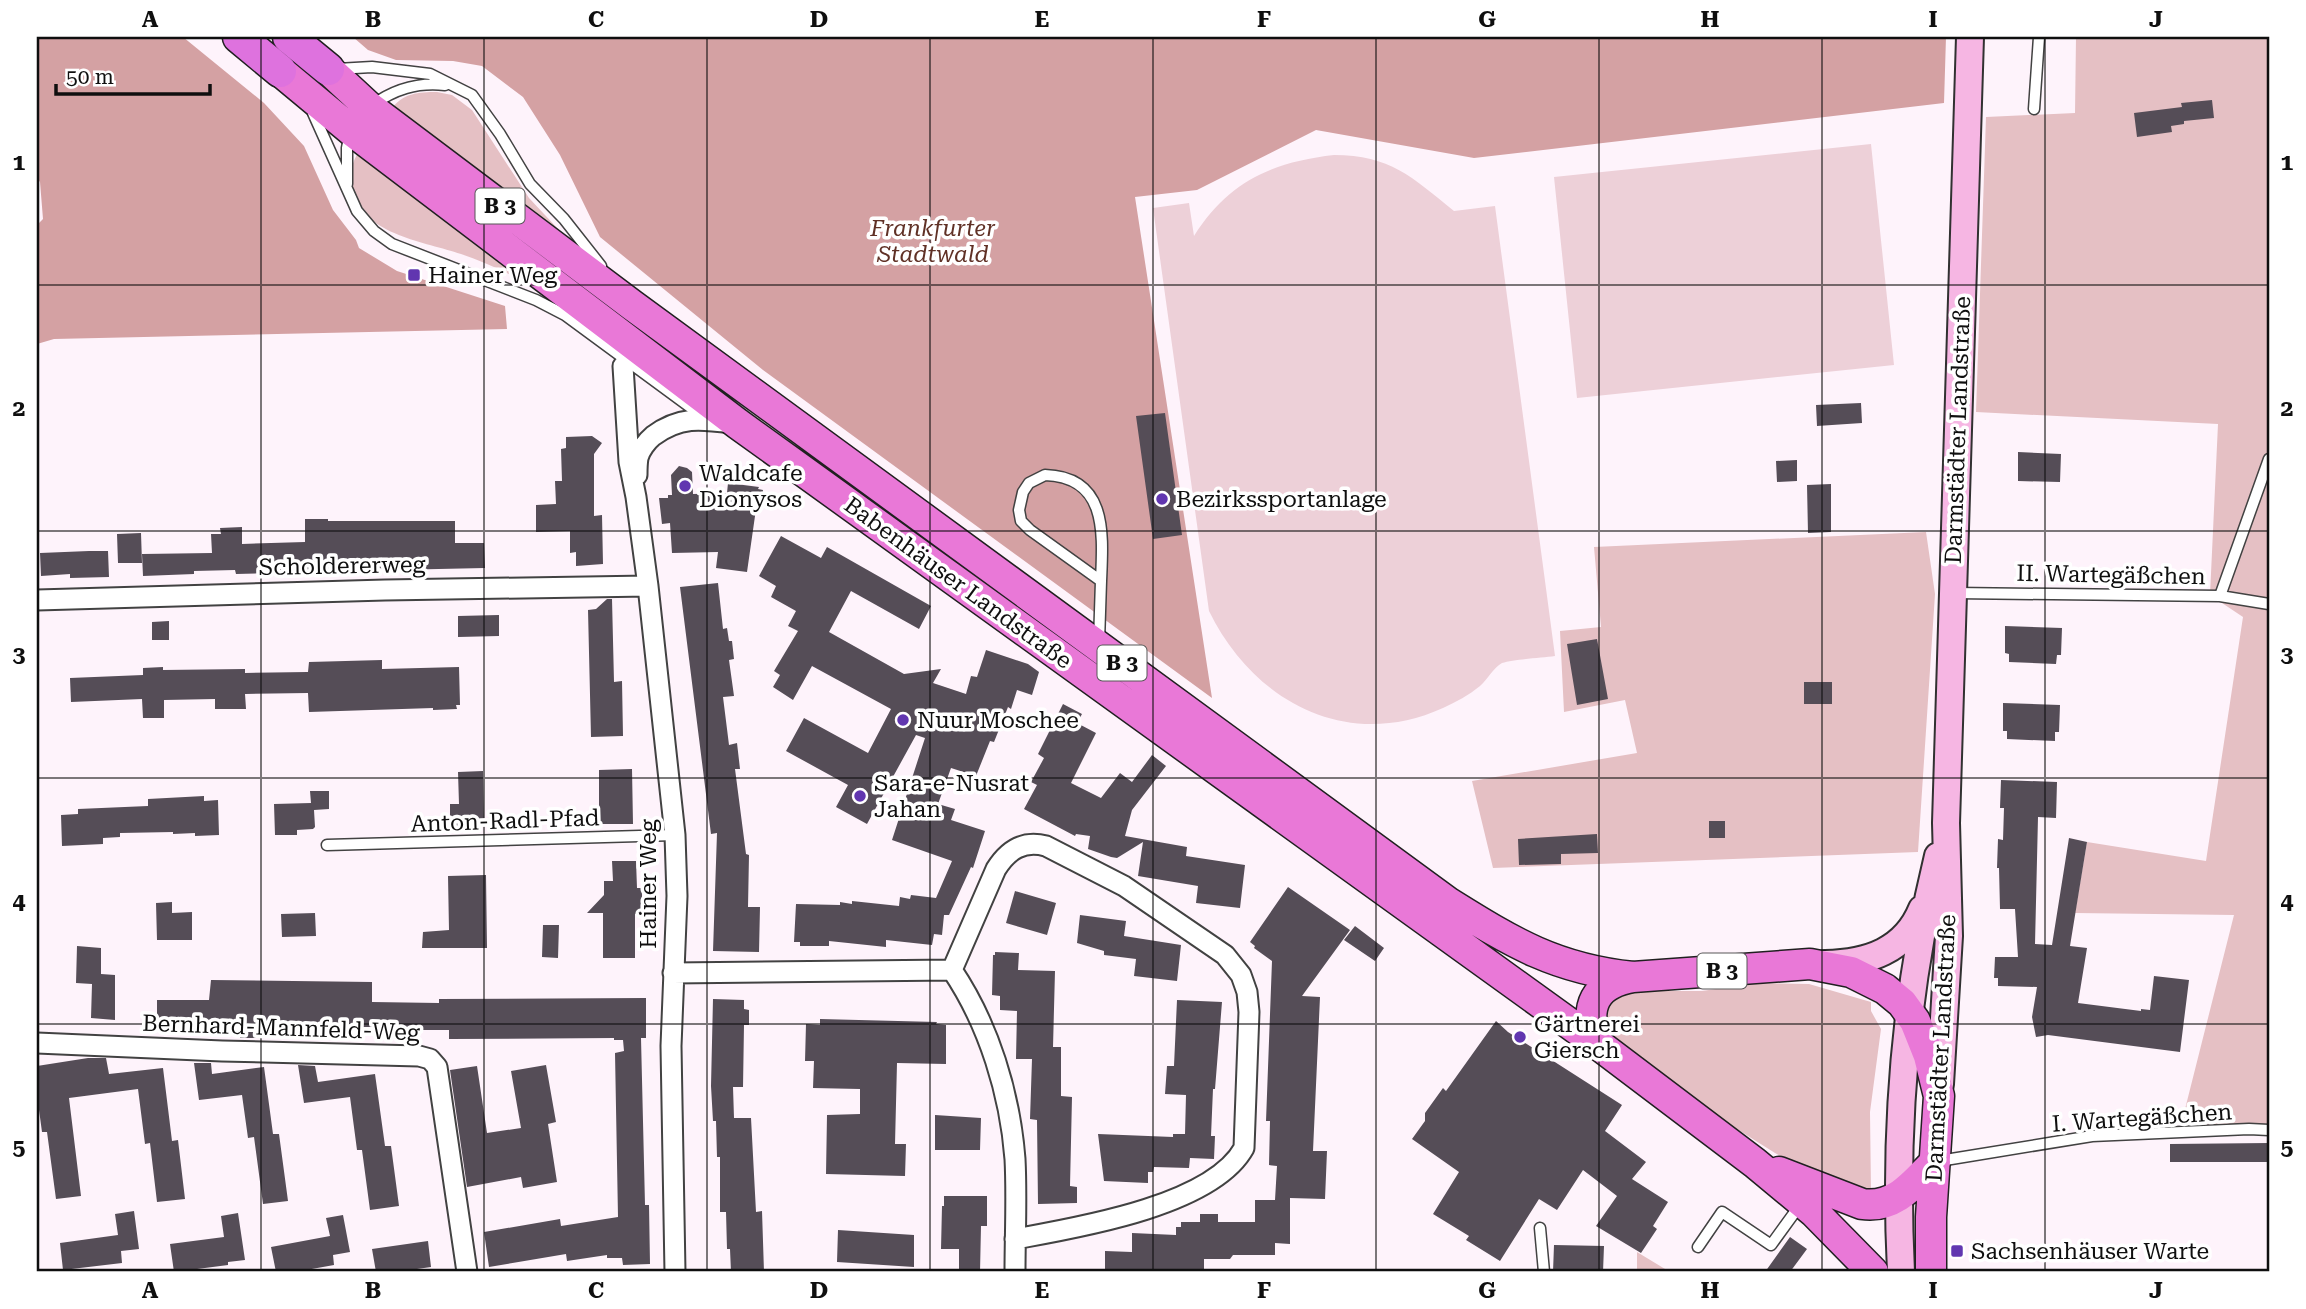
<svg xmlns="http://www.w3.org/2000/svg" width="2306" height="1309" viewBox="0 0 2306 1309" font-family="'Roboto Serif',serif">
<rect width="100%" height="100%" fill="#fef3fb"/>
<path fill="#e5c0c4" d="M2076,37H2269V1124L2181,1125L2234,915L2075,913L2087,842L2206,861L2243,617L2210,595L2218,424L1976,412L1986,117L2075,113Z
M437,92L452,95L472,110L529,198L560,231L556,235L391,110C402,93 419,92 437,92Z
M361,148L539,289C513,276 488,263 461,254C426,242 365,235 353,193C348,176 351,163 361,148Z
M1926,532L1935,594L1918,852L1493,868L1472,781L1637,753L1625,700L1564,712L1560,631L1601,627L1594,547Z
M1757,983L1809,984L1871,1002V1011L1881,1029L1870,1112L1871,1192L1854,1196L1775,1153L1686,1097L1608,1042L1599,1019L1610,994L1640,991H1702Z
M1637,1252L1670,1272H1637Z"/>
<path fill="#d4a1a3" d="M37,37H183L264,103L304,146L333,210L356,240L359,248L397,271L505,306L507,329L54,339L37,344V225L43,219L40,182L37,178Z
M353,37H1946L1944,103L1474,158L1316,130L1197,190L1135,197L1212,698L763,370L600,237L560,155L523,97L482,66L453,61L396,60L368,50Z"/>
<path fill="#edd0d8" d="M1871,144L1894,365L1577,398L1554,177Z
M1334,155C1390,155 1412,177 1454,211L1495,206L1555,656C1541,658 1514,659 1502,663C1494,667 1487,680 1480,686C1469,695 1456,702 1443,708C1346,752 1253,701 1209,611L1153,208L1189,203L1194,236C1228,182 1272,162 1334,155Z"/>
<path fill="#554d57" d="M2212,100L2214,118L2184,121V124L2171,126L2172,132L2137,137L2134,113L2182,107L2181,103Z
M1861,403L1862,423L1817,426L1816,405Z
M1165,413L1182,535L1153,539L1136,416Z
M592,436L602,443L594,454V516L602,515L603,564L576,566V552L570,553V531L536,532V505L556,504L555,481H562L561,449L566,448V437Z
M2018,452L2061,454L2060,482L2018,481Z
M1797,460V481L1777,482L1776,461Z
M679,466L687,468L692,472L693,494L727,493L728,483L759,487L758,489L763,490L760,510L756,509L747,572L716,568L718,552L672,553L670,523L662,524L659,498H668V495H672L671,475Z
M1831,484V532L1808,533L1807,485Z
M305,519H328V521H455V543H484L485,568L392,570L371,567V571L236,574L235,570L194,571V574L143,576L142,554L212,553L211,534H221L220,528L242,527V544L305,542Z
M141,533L142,563H118L117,534Z
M781,536L821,558L827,547L931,606L919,629L851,591L829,632L904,674L941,669L933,683L966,694L971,676L977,677L986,650L1028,664L1039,672L1032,695L1017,690L1011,709L1008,707L994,742L990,741L976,776L951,768L938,804L955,809L951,820L985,831L973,868L971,867L949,915H944L942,935L934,934L932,945L886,940V947L829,941V946H800V942H794L796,904L840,905V902L852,904V901L899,906L900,897L910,899L911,895L936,898L952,861L892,840L925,738L916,735L867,824L836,807L848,785L786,751L804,718L868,753L891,709L812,666L793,700L773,687L780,675L774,671L798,631L788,626L796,611L771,597L776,586L759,576Z
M89,551H108L109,577L70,578V574L41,576L40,553Z
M718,583L723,629L727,628L729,641H732L734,659L729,660L734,696L723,697L729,745L737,743L740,769H735L746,854L749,855L748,907H760L759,952L713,951L717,833L711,834L680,587Z
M607,599H612L614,682L622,681L623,736L591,737L588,610L596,609Z
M499,615V636L458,637V616Z
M169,621V640H152V622Z
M2005,626L2062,628L2061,655H2057L2056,664L2009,662V654L2005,653Z
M1597,639L1608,699L1577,705L1567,644Z
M382,660V669L459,667L460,705H456L457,709L433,710V708L309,712L308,693L245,694L246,709H215V699L164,700V718H143L142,699L71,702L70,678L143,675V668L163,667V670L245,669V673L308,672L309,662Z
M1804,682H1832V704H1804Z
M2003,703L2060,705L2059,732H2055V741L2007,739V731H2003Z
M1063,704L1082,714L1077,723L1096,733L1071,783L1101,798L1120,773L1132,782L1152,755L1166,766L1132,810L1125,836L1187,847L1186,856L1245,865L1240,908L1196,903L1198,886L1138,876L1143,842L1117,858L1111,857L1088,849L1090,836L1076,834L1075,836L1024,809L1037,785L1031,782L1044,758L1038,754Z
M632,769L633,824H599V770Z
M483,771L484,826L450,827V804H459L458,772Z
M2001,780L2057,782L2056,818L2038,817L2035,944L2052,945L2069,838L2087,842L2070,946L2087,948L2078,1003L2141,1011V1009L2150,1010L2154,976L2189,980L2180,1052L2048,1035L2036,1037L2032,1017L2037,987L1998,986V978H1994L1995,957H2018L2015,909H2000L1999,868H1997L1998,839L2003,840L2004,808H2000Z
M310,791H329V809L314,810L315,827L313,829L297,830V835H275L274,804L311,803Z
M204,796V801L218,800L219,835L195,836V833L173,834V832L120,833V837L103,838V844L62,846L61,815L78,814V809L148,806V799Z
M1709,821H1725V838H1709Z
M1597,834L1598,853L1561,854V864L1519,865L1518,839Z
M612,861H636L637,888H642V912L635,914V958H603V913H587L604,895V881H613Z
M486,875L487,948H422L423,932L449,930L448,876Z
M1288,887L1350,930L1302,996L1320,997L1313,1151H1327L1325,1199L1290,1198V1244L1275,1243V1255H1233L1230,1259H1204V1272H1105V1251L1132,1252V1233L1176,1235V1227H1181V1222H1200V1214H1218V1222H1255V1200H1275L1277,1166L1269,1165L1270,1121H1266L1272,961L1254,948L1255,946L1250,942Z
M1015,891L1056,903L1047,935L1006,923Z
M172,902V913L192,912V940H157L156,903Z
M315,913L316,936L282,937L281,914Z
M1080,915L1126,921L1124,936L1181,945L1177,981L1134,976L1136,959L1104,955V951L1077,943Z
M543,925H559L558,958L542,957Z
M1355,926L1384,948L1375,961L1344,940Z
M77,946L101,948V974L115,975V1020L91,1018L92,984L76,983Z
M995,952L1019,953L1018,970L1055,971L1053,1047H1061V1096L1072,1097L1070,1186L1077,1187V1203L1038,1204L1037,1120L1030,1119L1032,1059H1016L1017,1011L1000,1010V996L992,995L993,955H995Z
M211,980L372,982V1002L439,1003V999L646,998V1038H641L645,1205H649L650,1264L623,1265L622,1258H607V1255L567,1261L566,1254L489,1267L484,1232L560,1219L561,1226L618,1217L615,1053L624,1051L623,1040H614V1038L449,1039V1030H390V1027H345V1038H303V1027H272V1038H240V1026H209V1023L157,1024V1000H209Z
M713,999L744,1000V1009L749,1010V1025H744L743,1087H733L734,1118H751L756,1212L762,1211L764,1272H731L730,1249H727L726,1212H720V1157H717L716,1121H713L711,1086Z
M1177,1000L1222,1002L1215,1089H1213L1211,1136H1215L1214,1159L1190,1158L1189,1168L1154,1167L1153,1172H1148V1183L1104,1181L1098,1134L1173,1137V1134H1185L1186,1095L1165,1094L1167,1066H1174Z
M820,1019L937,1022L936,1024L946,1025V1064L897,1063L895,1144H906L905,1176L826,1174L827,1115L860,1114V1089L813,1088L814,1061H805L806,1024L820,1025Z
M1496,1021L1508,1032L1622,1105L1605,1131L1646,1162L1632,1179L1668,1202L1653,1226L1657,1229L1641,1253L1596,1226L1617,1196L1583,1170L1557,1210L1539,1199L1500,1261L1466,1240L1469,1236L1433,1214L1459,1172L1412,1139L1425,1121V1113L1443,1088L1446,1091Z
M88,1058H106L109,1074L163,1068L172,1141L178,1140L185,1199L157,1202L150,1143L145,1144L138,1089L69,1098L81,1196L56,1199L47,1132H42L37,1095V1066Z
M194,1063H211L212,1074L264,1067L273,1134H279L288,1201L263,1204L254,1137L248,1138L242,1095L199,1100Z
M298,1065L315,1066L318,1082L375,1074L385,1146H391L399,1206L370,1210L362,1150H357L350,1097L304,1103Z
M546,1065L556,1122L548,1124L557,1182L523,1188L521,1177L467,1187L450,1070L477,1066L487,1133L521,1128L511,1071Z
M935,1115L981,1118L980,1150H935Z
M2269,1143V1162H2170V1144Z
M944,1196H987V1226H981L980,1272H959V1249H941L942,1206H944Z
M134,1211L139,1249L121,1251L122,1263L63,1270L60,1243L118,1235L115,1214Z
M238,1213L245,1260L228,1262V1265L174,1272L170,1244L224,1237L221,1216Z
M343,1215L350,1252L333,1255L334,1265L295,1272H276L271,1247L330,1236L326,1218Z
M838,1230L914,1235V1267L837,1262Z
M1790,1237L1807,1249L1790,1272H1765Z
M428,1241L431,1267L396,1272H376L372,1249Z
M1554,1245L1604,1246L1603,1272H1553Z"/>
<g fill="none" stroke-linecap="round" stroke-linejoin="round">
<defs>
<path id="service" d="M337,69L372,67L430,74L472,95L500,134L530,184L564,219L601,266
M371,106C394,89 417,82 445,85
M2034,109L2039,37
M313,113L357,211L374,231L392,244L536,300L565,315L705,418
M347,184V148L350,133
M1045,475C1108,477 1103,534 1101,581L1030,530L1021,521L1019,510L1023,492L1029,483Z
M1955,593L2220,596L2269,604
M2220,596L2269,459
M1099,642L1101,581
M327,845L675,835
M1939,1161L2092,1136L2249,1129L2269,1130
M1540,1228L1544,1272
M1698,1247L1722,1212L1771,1245L1800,1205"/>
<path id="minor" d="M623,366L629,462L636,497L648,586L675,835L677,896L671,1046L675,1272
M637,475C637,470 637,464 638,458C640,450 647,441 653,436C680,416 701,419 732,423
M37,600L385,590L648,586
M952,970L996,869C1008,850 1023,840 1046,846L1124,886L1225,955L1241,975L1247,992L1249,1012L1244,1148C1212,1206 1076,1228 1015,1239
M673,973L952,970C989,1025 1010,1094 1015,1159C1017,1196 1015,1235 1015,1272
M37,1043L222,1051L419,1056L430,1059L437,1067L467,1272"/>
<path id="secondary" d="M1825,964C1868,963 1905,951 1922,909
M1940,1084L1949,936L1946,823L1970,37
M1901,1272C1894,1133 1905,991 1938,856"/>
<path id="primary" d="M328,69L369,107L632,305L1449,903C1513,943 1556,969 1633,977L1810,964L1851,972L1885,989L1902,1003L1915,1021L1929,1056L1939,1096L1931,1217V1272
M280,71L351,130L738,424L1595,1042L1755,1163L1814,1212L1873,1272
M1595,1042C1585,1006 1594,984 1633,977
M1779,1172L1862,1204C1895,1209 1914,1183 1935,1162"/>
<path id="trunk" d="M239,37L280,71
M289,37L328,69"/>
</defs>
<use href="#service" stroke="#424242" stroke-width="13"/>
<use href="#minor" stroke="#424242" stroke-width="23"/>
<use href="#secondary" stroke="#313131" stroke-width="30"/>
<use href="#primary" stroke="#202020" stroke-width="33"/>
<use href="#trunk" stroke="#202020" stroke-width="35"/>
<use href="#service" stroke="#fff" stroke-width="10"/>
<use href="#minor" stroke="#fff" stroke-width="19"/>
<use href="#secondary" stroke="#f6b6e3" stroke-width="26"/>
<use href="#primary" stroke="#e978d7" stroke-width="30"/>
<use href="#trunk" stroke="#de72de" stroke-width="32"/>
</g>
<path fill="none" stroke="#0f0f0f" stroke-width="2" stroke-opacity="0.55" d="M261,37V1272M484,37V1272M707,37V1272M930,37V1272M1153,37V1272M1376,37V1272M1599,37V1272M1822,37V1272M2045,37V1272M37,285H2269M37,531H2269M37,778H2269M37,1024H2269"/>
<g fill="#6136b0" stroke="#fff" stroke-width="2.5">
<rect x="407" y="268" width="14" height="14" rx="3.5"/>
<circle cx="685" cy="486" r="7"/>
<circle cx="1162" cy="499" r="7"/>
<circle cx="903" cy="720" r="7"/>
<circle cx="860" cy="796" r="7"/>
<circle cx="1520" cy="1037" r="7"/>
<rect x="1950" y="1244" width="14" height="14" rx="3.5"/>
</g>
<g text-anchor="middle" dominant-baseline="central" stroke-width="7" stroke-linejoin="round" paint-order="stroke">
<g fill="#fff" stroke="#575757" stroke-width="2">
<rect x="475.5" y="188.5" width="49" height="35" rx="5"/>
<rect x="1097.5" y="645.5" width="49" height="35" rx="5"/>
<rect x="1697.5" y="953.5" width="49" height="35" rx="5"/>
</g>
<g font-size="21" font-weight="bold" fill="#0f0f0f">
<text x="500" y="206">B 3</text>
<text x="1122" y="663">B 3</text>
<text x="1722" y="971">B 3</text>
</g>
<g font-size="23" font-style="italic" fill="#603126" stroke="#fff">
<text x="933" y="228">Frankfurter<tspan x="933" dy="26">Stadtwald</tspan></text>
</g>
<g font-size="23" fill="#0f0f0f" stroke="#fff" text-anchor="start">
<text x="428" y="275">Hainer Weg</text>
<text x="699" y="473">Waldcafe<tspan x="699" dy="26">Dionysos</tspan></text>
<text x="1176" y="499">Bezirkssportanlage</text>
<text x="917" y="720">Nuur Moschee</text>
<text x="874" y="783">Sara-e-Nusrat<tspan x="874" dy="26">Jahan</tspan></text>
<text x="1534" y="1024">Gärtnerei<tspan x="1534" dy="26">Giersch</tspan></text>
<text x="1971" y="1251">Sachsenhäuser Warte</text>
</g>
<g font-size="23" fill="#0f0f0f" stroke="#fff">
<text transform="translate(1958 430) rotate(-88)">Darmstädter Landstraße</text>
<text transform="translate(342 566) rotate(-1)">Scholdererweg</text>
<text transform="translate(2111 575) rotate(1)">II. Wartegäßchen</text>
<text transform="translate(958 583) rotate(36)">Babenhäuser Landstraße</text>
<text transform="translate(505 821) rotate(-2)">Anton-Radl-Pfad</text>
<text transform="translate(648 884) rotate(-90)">Hainer Weg</text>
<text transform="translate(281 1028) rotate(2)">Bernhard-Mannfeld-Weg</text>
<text transform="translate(1941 1048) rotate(-87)">Darmstädter Landstraße</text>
<text transform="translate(2142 1118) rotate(-4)">I. Wartegäßchen</text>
</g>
</g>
<rect width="2306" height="1309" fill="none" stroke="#ffffff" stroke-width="77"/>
<path d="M56 84v10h154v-10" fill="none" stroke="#0f0f0f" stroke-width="3.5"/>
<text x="66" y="84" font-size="21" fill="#0f0f0f" stroke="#ffffff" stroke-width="5" paint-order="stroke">50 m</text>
<rect x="38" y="38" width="2230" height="1232" fill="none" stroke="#0f0f0f" stroke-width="2.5"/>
<g font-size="23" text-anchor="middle" font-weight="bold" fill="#0f0f0f">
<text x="150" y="27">A</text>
<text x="373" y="27">B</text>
<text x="596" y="27">C</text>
<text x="819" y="27">D</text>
<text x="1042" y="27">E</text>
<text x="1264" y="27">F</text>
<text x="1487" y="27">G</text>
<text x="1710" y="27">H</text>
<text x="1933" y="27">I</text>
<text x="2156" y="27">J</text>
<text x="19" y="170">1</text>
<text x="2287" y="170">1</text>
<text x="19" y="416">2</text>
<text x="2287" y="416">2</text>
<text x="19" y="662">3</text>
<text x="2287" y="662">3</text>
<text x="19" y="909">4</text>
<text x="2287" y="909">4</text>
<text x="19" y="1155">5</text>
<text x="2287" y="1155">5</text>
<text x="150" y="1298">A</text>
<text x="373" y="1298">B</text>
<text x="596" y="1298">C</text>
<text x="819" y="1298">D</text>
<text x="1042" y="1298">E</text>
<text x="1264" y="1298">F</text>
<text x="1487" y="1298">G</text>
<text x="1710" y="1298">H</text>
<text x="1933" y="1298">I</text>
<text x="2156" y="1298">J</text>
</g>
</svg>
